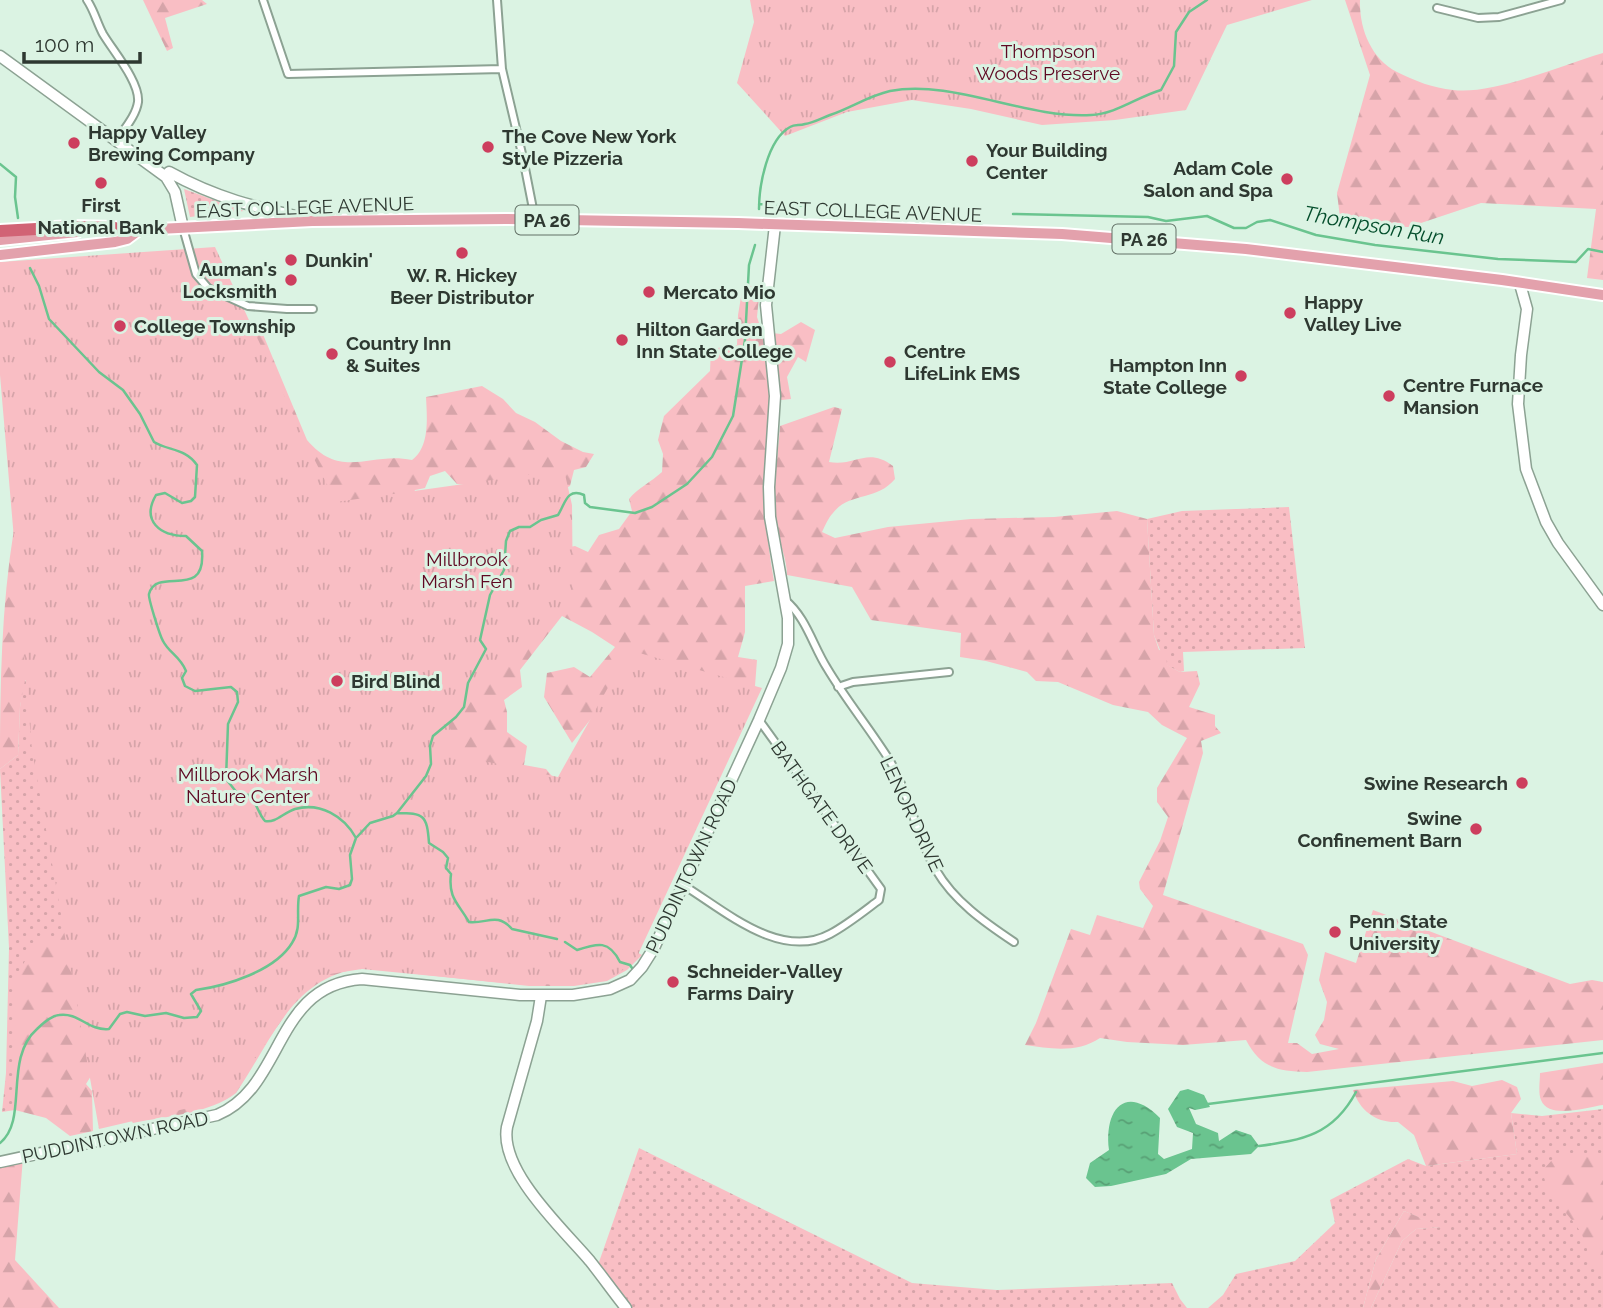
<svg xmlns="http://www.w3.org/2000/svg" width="1603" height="1308" viewBox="0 0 1603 1308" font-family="Raleway,sans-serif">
<defs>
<pattern id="grass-dots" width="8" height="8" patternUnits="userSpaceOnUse" patternTransform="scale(1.75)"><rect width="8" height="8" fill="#f9bec4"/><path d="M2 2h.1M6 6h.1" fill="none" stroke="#d6a4a9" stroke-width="1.8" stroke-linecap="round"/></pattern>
<pattern id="forest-firs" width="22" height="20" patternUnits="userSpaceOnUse" patternTransform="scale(1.75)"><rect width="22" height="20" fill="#f9bec4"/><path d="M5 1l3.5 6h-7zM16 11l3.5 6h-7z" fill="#d6a4a9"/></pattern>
<pattern id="park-tufts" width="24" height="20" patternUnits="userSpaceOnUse" patternTransform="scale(1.75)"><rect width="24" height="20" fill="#f9bec4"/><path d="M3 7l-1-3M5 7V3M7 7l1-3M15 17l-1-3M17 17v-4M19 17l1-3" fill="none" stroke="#d6a4a9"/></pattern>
<pattern id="water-ripples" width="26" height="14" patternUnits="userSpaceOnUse" patternTransform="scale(1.75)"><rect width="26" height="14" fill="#6ac48f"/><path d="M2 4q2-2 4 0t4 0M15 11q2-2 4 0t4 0" fill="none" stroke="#58a075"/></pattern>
</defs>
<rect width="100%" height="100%" fill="#dbf3e3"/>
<path fill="url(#grass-dots)" d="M184,189L244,211L190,217Z
M1289,507L1305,648L1183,652L1184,671L1180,672L1166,665L1154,635L1147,519L1182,511Z
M24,679L63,731L116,809L16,1077L15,1110L2,1112L6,1073L9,948L0,769L18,755L20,707Z
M1603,1109V1308H1371L1402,1241L1416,1229L1441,1227L1404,1211L1376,1259L1363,1308H1208L1223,1295L1236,1274L1295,1261L1335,1223L1330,1200L1408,1159L1426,1166L1517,1154L1511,1113L1542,1116Z
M639,1148L912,1283L997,1290L1172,1283L1180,1299L1187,1308H625L589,1270L599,1262Z"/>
<path fill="url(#forest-firs)" d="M143,0H202L207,4L165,18L173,48L167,51Z
M1345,0H1360C1359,28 1371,59 1397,72C1415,81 1433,88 1453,90C1494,95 1562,65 1603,53V280L1587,278L1596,209L1481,203L1409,227L1341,226L1337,193L1370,75Z
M743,285L760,287L757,317L762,332L781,334L801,322L815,330L806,362L798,357L787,377L791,399L772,401C762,461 763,522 774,581L745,586V632L738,657L757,660L754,699L630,669L572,743L544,697L547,673L574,667L590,677L615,647L592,632L562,616L520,670L522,687L504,700L507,712V732L527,746L524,765L546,769L556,781L613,939L642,955L627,970L607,981L574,986H529L362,968C291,977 272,1041 236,1093C209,1114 166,1116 133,1123L108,1090L99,1063L86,1084L92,1091L93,1131L70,1136L46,1118L15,1110L16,977L35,943L126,911L63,731L25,680L20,707L18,755L0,769C0,688 1,609 14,529L244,331L262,332L307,440C342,481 370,451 412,460C430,447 427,418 426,397L482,386L503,399L516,413L535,422L561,441L583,452L594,454L586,467L574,470L570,486L556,493L457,484L445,471L430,476L425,488L415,490L407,508L429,733L560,549L575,546L588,552L599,535L619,529L632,511L629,499C638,488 651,482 662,472L663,454L658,440L664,416L710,371L711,349L737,345L738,315Z
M834,407L842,409L829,462C855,467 867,446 893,466L895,479C877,501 849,492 833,513C828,518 825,526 822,532L835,538L888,527L971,519L1054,517L1117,511L1147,519L1154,635L1159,650L1166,651L1167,665L1180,672L1197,671L1200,684L1189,707L1215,715V726L1221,733L1201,741L1203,753L1163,895L1303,944L1308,955L1288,1043H1297L1312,1054L1339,1049L1320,1044L1315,1035L1324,1020L1327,1002L1319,980L1325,952L1356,963L1373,910L1570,984L1592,980L1603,982V1040L1307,1072C1277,1071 1261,1068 1246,1040L1183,1045L1127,1042L1100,1038C1078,1053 1051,1049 1025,1045L1036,1023L1071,929L1090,935L1097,915L1143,928L1153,906L1140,889L1139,882L1160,841L1168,817L1157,802V788L1187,738L1162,725L1148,712L1113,705L1058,682L1036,681L1027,672L986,661L960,657L961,633L871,620L852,587L787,575C787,558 779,543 776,526C771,494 778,458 780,426Z
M1603,1063V1105C1587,1107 1549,1120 1541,1100C1538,1093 1540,1081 1540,1073Z
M1502,1080L1517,1087L1521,1099L1511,1113L1517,1154L1426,1166L1414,1135L1398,1122C1376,1123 1360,1111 1353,1090L1453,1081L1472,1086Z
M1571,1154L1603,1157V1276L1601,1271L1587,1261C1587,1256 1588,1249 1586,1244C1577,1216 1545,1201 1543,1170L1553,1159Z
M23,1157L15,1260L59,1308H0V1162Z
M1404,1211L1443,1227L1416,1229L1402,1241L1371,1308H1363L1376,1259Z"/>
<path fill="url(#park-tufts)" d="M750,0H1312L1227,25L1186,110L1115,120L1042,125L971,109L912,100L847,112L785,136L737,83L754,22Z
M215,247L307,445L336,502L564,470L572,505L573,604L521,638L448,724L465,757L558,777L629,650L762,688L635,961L616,975L599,981L563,985L494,982L362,969L330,974L306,985L227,1099L99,1129L32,750L0,375V262Z"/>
<path fill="url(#water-ripples)" d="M1188,1089L1204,1095L1210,1107L1195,1110L1189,1108L1196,1124L1218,1133L1219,1141L1236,1130L1251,1135L1259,1146L1251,1154L1191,1159L1166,1174L1111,1186L1095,1187L1086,1178L1090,1163L1109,1150C1104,1110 1125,1083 1160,1118L1158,1154L1164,1159L1192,1149L1193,1133L1177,1127L1168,1109L1180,1091Z"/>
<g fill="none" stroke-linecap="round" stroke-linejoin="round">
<path stroke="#6ac48f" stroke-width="2.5" d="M0,164L16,177L15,197L18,218
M759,204L808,206
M759,209C759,186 767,140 790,127C795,124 799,126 805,124C813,123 822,118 830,115C851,108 868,96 890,91C953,79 1026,119 1091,115C1116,114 1137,97 1161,90L1174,66L1176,32L1189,12L1207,0
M1013,214L1148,217L1166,221L1207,216L1234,228H1246L1257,222L1270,220L1316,235L1375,245L1498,259L1576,262L1588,249L1603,252
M397,813C424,813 427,815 429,843L443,852L448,858L446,868L451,874C448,898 458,903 469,922C487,924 497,912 512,929L557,939
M357,837L370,823L393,816L397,813L426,776L431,764L430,746L433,736L456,717L464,707L468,683L486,649L480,640L490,595L504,570L506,541L510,531L519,527H530L541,520L558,515C565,504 567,487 584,495L585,503L590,507L635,513L652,507L687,484L712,457L733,416L745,340L749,265L755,245
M565,942L577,950C598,943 609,940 620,962L630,965L634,971
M1208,1104L1603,1053
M0,1143C29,1120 3,1059 37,1029C43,1023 51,1016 59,1015C79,1012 88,1031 109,1029L120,1014L127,1012L145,1016L166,1013L184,1018L197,1017L201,1011L191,994L196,990C226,986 275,971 292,943C302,928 296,913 299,896L326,887L339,889L350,885L352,879L350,855L356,838C344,816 320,802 295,809C283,813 276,823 265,821C258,813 257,803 249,795L238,794L226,779L228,724L238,702L237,692L231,687L195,691L185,686L182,678L186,671C180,656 169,653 163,641C160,636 148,598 149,594C157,565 206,602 202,551L186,536C160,536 141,521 156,495L165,493L182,503L191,501L195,497L197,465C185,448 169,451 154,442L140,414L123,390L99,372L49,319L39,286L30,268
M1259,1146C1303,1140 1333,1135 1356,1092"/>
<defs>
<path id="street" d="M87,0C94,10 97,23 103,34C113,51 140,82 138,102C136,116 124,129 117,140
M263,0L288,74L502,69
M497,0L502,69L523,158L535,219
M1437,8L1478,18L1499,17L1561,0
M183,228L196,274L208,288L248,306L287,309H313
M785,600C806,617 813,646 827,668C846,700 870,729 890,761C910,795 916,836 936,870C954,901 984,922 1014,942
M838,687L853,682L949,672
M683,885C724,910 780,961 830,934C847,925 863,912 879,900L881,889L759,720"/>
<path id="secondary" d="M0,56L166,177L175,192L183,228
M169,172C218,199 255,207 309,219
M1520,284L1527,309L1521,355L1518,404L1526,469L1546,522L1558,543L1603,605
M541,996L537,1021L507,1127C499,1171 564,1230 590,1261C602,1276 614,1293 626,1308
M0,1162L217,1115C285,1087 273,985 362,979L520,995H573L610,989L630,980L642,967L654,948L759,720L781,668L788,644V618L770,517L769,487L775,396L766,305L775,225"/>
<path id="primary" d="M107,229L139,230L312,221L506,219L738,223L1062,234L1246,249L1502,280L1603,295
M0,240L77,232
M0,255L115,242L127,239L139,230"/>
<path id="highway" d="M0,231L72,227L115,228"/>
</defs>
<use href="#street" stroke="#8ca293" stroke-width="10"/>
<use href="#secondary" stroke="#8ca293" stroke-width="13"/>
<use href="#primary" stroke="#fff" stroke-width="14"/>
<use href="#highway" stroke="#fff" stroke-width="16"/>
<use href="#street" stroke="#fff" stroke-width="6"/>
<use href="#secondary" stroke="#fff" stroke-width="10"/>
<use href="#primary" stroke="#e3a1ac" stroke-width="10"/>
<use href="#highway" stroke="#d16375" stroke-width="12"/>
</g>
<g fill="#cd3e5e" stroke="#dbf3e3" stroke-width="2.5">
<circle cx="74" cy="143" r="7"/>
<circle cx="488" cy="147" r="7"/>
<circle cx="972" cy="161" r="7"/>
<circle cx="1287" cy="179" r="7"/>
<circle cx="101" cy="183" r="7"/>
<circle cx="462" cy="253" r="7"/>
<circle cx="291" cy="260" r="7"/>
<circle cx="291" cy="280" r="7"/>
<circle cx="649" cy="292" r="7"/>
<circle cx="1290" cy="313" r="7"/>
<circle cx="120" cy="326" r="7"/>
<circle cx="622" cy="340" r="7"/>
<circle cx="332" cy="354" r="7"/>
<circle cx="890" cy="362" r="7"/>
<circle cx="1241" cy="376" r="7"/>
<circle cx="1389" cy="396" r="7"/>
<circle cx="337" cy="681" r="7"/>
<circle cx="1522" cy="783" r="7"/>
<circle cx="1476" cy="829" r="7"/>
<circle cx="1335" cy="932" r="7"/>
<circle cx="673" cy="982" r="7"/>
</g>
<g text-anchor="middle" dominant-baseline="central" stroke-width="6" stroke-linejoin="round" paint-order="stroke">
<g fill="#dbf3e3" stroke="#627066" stroke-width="2">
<rect x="515.5" y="205.5" width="63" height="29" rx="5"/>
<rect x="1112.5" y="224.5" width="63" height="29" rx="5"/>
</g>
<g font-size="18" font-weight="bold" fill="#2e3831">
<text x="547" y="220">PA 26</text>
<text x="1144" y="239">PA 26</text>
</g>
<g font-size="19" fill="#5f0822" stroke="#dbf3e3">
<text x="1048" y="51">Thompson<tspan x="1048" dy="22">Woods Preserve</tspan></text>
<text x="467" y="559">Millbrook<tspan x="467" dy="22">Marsh Fen</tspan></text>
<text x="248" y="774">Millbrook Marsh<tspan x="248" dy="22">Nature Center</tspan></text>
</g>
<g font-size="19" font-weight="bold" fill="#2e3831" stroke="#dbf3e3" text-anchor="start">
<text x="88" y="132">Happy Valley<tspan x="88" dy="22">Brewing Company</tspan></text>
<text x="502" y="136">The Cove New York<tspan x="502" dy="22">Style Pizzeria</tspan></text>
<text x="986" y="150">Your Building<tspan x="986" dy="22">Center</tspan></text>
<text x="1273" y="168" text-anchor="end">Adam Cole<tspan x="1273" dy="22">Salon and Spa</tspan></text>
<text x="101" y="205" text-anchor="middle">First<tspan x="101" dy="22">National Bank</tspan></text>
<text x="305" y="260">Dunkin'</text>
<text x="277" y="269" text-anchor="end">Auman's<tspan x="277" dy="22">Locksmith</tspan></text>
<text x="462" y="275" text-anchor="middle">W. R. Hickey<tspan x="462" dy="22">Beer Distributor</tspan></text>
<text x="663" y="292">Mercato Mio</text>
<text x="1304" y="302">Happy<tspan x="1304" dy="22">Valley Live</tspan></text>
<text x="134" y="326">College Township</text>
<text x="636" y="329">Hilton Garden<tspan x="636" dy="22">Inn State College</tspan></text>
<text x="346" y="343">Country Inn<tspan x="346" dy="22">&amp; Suites</tspan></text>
<text x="904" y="351">Centre<tspan x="904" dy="22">LifeLink EMS</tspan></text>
<text x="1227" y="365" text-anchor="end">Hampton Inn<tspan x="1227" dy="22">State College</tspan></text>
<text x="1403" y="385">Centre Furnace<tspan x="1403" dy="22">Mansion</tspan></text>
<text x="351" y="681">Bird Blind</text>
<text x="1508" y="783" text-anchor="end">Swine Research</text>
<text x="1462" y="818" text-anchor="end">Swine<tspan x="1462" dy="22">Confinement Barn</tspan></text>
<text x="1349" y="921">Penn State<tspan x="1349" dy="22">University</tspan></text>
<text x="687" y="971">Schneider-Valley<tspan x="687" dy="22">Farms Dairy</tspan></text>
</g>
<g font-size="19" fill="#2e3831" stroke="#dbf3e3">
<text transform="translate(305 207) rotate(-2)">EAST COLLEGE AVENUE</text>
<text transform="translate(873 211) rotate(2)">EAST COLLEGE AVENUE</text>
<text transform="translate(822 807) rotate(54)">BATHGATE DRIVE</text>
<text transform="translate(912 814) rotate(65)">LENOR DRIVE</text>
<text transform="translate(691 866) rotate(-65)">PUDDINTOWN ROAD</text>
<text transform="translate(115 1137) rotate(-12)">PUDDINTOWN ROAD</text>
</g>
<g font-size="21" font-style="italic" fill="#044e2c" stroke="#dbf3e3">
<text transform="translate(1374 225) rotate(10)">Thompson Run</text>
</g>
</g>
<path d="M24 52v10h116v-10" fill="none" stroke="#2e3831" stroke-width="3.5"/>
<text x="35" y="52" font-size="21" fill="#2e3831" stroke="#dbf3e3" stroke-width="5" paint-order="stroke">100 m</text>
</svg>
